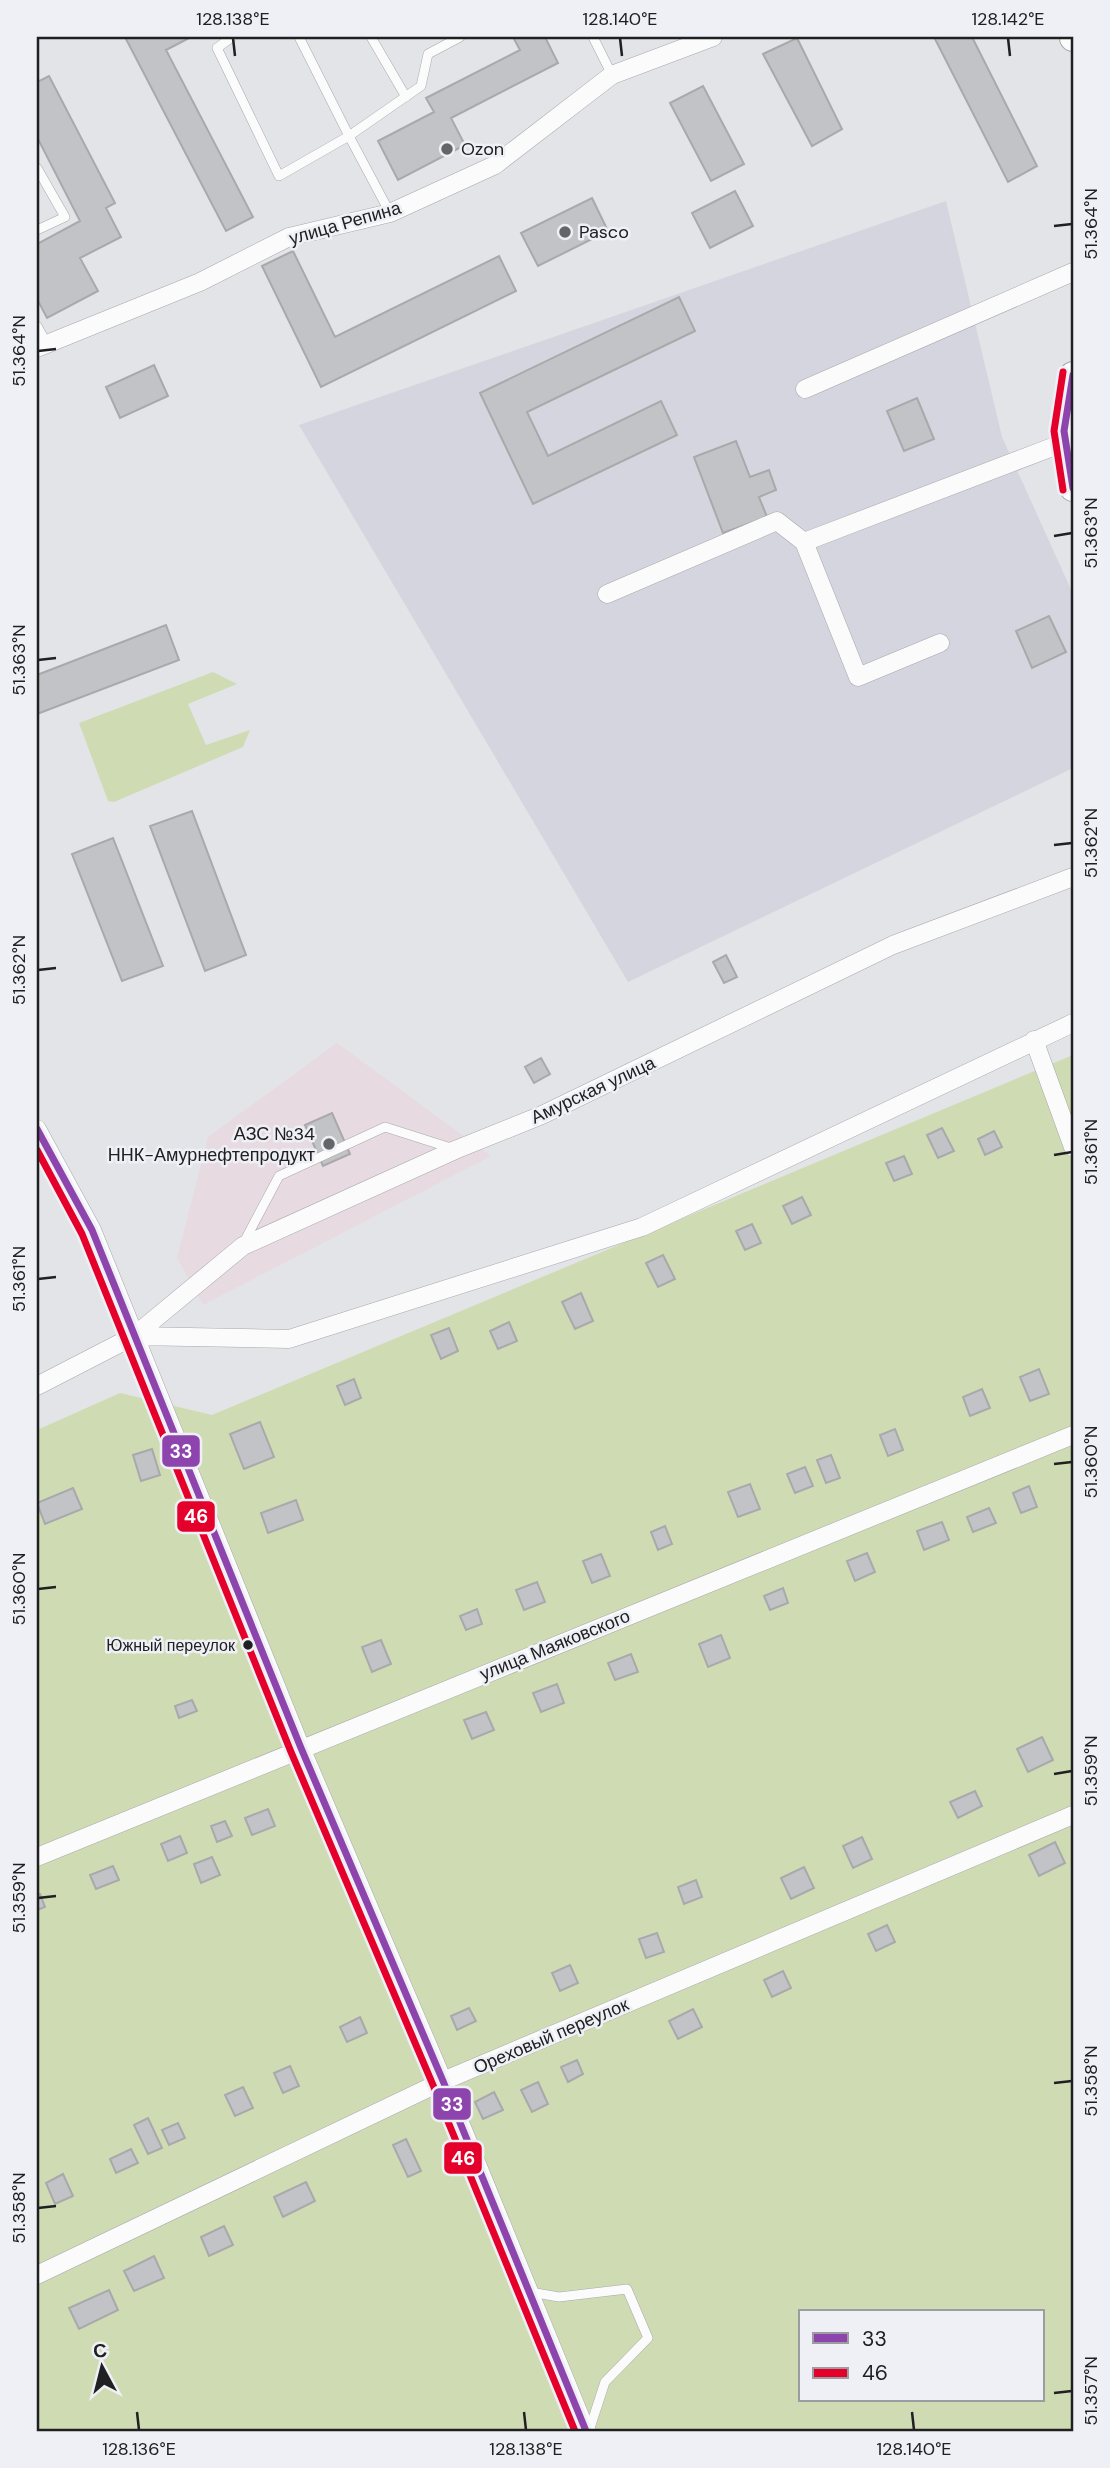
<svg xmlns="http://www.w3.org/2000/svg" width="1110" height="2468" viewBox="0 0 1110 2468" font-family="'DM Sans',sans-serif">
<rect width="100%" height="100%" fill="#e3e4e8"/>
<path fill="#e7dae1" d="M337,1043L491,1156L203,1305L177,1258L208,1137Z"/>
<path fill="#d4d5de" d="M946,201L1002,437L1073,594V768L628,982L299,425Z"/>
<path fill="#cfdcb3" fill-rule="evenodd" d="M213,672L237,684L188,704L206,745L250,730L243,747L114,802L108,801L79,723Z
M1073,1055V2431H37V1430L120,1393L212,1415ZM800,2312H1042V2400H800Z"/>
<path fill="#c2c3c6" stroke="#a9a9ac" stroke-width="2" d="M131,37H191L166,50L253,217L226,231L126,39Z
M513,37H545L558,63L451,118L465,145L398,180L378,141L434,112L426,98L520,50Z
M934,37H972L1037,166L1008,182Z
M797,38L842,129L812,146L763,54Z
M49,76L115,203L106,208L121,237L80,258L98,291L47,318L37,299V244L80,221L37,137V82Z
M703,86L744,164L711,181L670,103Z
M735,191L753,226L710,248L692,213Z
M592,198L608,231L538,266L521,233Z
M293,251L335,337L499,256L516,291L321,387L262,266Z
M679,297L695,331L527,412L548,456L661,401L677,435L533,504L480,393Z
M154,365L168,396L120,418L106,387Z
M917,398L934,439L904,451L887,411Z
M736,441L750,477L769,470L776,490L759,497L767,517L723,533L694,457Z
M1049,616L1066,652L1032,668L1016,631Z
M166,625L179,660L37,714V675Z
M192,811L246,955L205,971L150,826Z
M113,838L163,966L122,981L72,854Z
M726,955L737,977L724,983L713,962Z
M541,1058L550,1074L534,1083L525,1067Z
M332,1113L350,1154L323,1166L305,1125Z
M942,1128L954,1151L938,1158L927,1135Z
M994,1131L1002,1147L985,1155L978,1139Z
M904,1156L912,1174L894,1181L886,1163Z
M802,1197L811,1215L792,1224L783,1206Z
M752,1224L761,1243L745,1250L736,1231Z
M663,1255L675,1279L658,1287L646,1263Z
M581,1293L593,1321L575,1329L562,1302Z
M509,1322L517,1341L498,1349L490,1331Z
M449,1328L458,1351L441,1359L431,1335Z
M1039,1369L1049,1394L1030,1401L1020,1377Z
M354,1379L361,1398L345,1405L337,1386Z
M982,1389L990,1408L970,1416L963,1397Z
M260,1422L274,1457L244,1469L230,1434Z
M895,1429L903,1450L888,1456L880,1435Z
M152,1449L160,1475L141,1481L133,1455Z
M831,1455L840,1478L826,1483L817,1460Z
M805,1467L813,1486L795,1493L787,1474Z
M750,1484L760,1509L738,1517L728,1492Z
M1029,1486L1037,1507L1021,1513L1013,1493Z
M73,1488L82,1509L45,1524L37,1503Z
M296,1500L303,1520L268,1533L261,1513Z
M989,1508L996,1523L973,1532L967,1517Z
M942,1522L949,1540L924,1550L917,1531Z
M665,1526L672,1544L658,1550L651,1532Z
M867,1553L875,1572L855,1581L847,1561Z
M601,1554L610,1576L592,1583L583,1561Z
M537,1582L545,1602L524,1610L516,1590Z
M783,1588L788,1603L770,1610L764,1596Z
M477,1609L482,1624L466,1630L460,1616Z
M721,1635L730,1658L708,1667L699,1644Z
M381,1640L391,1664L372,1672L362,1647Z
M631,1654L638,1672L615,1680L608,1663Z
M557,1684L564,1703L541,1712L533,1693Z
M192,1700L197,1711L179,1718L175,1706Z
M486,1712L494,1730L472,1739L464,1720Z
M1042,1737L1053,1760L1028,1772L1017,1749Z
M975,1791L982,1806L958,1818L950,1802Z
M268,1809L275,1826L252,1835L245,1818Z
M225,1821L232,1836L217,1842L211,1826Z
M180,1836L187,1853L168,1861L161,1844Z
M862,1837L872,1859L853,1868L843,1846Z
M1055,1842L1065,1863L1039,1876L1029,1855Z
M212,1857L220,1875L201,1883L194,1864Z
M113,1866L119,1880L96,1889L90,1875Z
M804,1867L814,1888L791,1899L781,1878Z
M696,1880L702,1897L684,1904L678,1887Z
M40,1894L45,1907L37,1910V1895Z
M887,1925L895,1942L876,1951L868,1934Z
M657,1933L664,1952L646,1958L639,1939Z
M570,1965L578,1983L560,1991L552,1973Z
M783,1971L791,1988L772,1997L764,1980Z
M469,2008L476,2021L457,2030L451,2016Z
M693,2009L702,2027L678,2039L669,2021Z
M360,2017L367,2033L347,2042L340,2027Z
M577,2060L583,2074L568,2082L561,2067Z
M290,2066L299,2086L283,2093L274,2073Z
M538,2082L548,2104L532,2112L521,2090Z
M243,2087L253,2108L235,2116L225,2095Z
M494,2092L503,2110L483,2119L475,2102Z
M148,2118L162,2148L148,2154L134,2125Z
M178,2123L185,2138L169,2145L162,2130Z
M406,2139L421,2171L408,2177L393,2145Z
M131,2149L138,2163L116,2173L110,2159Z
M63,2174L73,2196L55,2204L46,2183Z
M306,2182L315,2201L283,2217L274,2197Z
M224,2226L233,2245L209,2256L201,2237Z
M154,2256L164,2278L134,2291L124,2271Z
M109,2290L118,2310L79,2329L69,2308Z"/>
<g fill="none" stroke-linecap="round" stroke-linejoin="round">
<defs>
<path id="lane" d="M232,37L217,48L279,176L349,136L299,37
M371,37L406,97
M593,37L612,75
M37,168L65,217L37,230
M390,213L349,136L421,86L428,54L460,37
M37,326L47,344
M243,1244L279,1176L385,1127L454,1149
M530,2292L559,2297L627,2289L648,2338L605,2382L589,2431"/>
<path id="street" d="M37,348L200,282L289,237L390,213L495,165L612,75L713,37
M805,389L1073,272
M607,594L777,521L804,542
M940,643L858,677L804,542L1063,443
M1034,1040L1073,1147
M37,1129L92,1230L301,1748L443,2081L586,2431
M134,1336L289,1339L642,1227L1073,1023
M37,1386L134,1336L243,1246L455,1150L542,1115L893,945L1073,877
M37,1857L1073,1435
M37,2275L443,2081L1073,1815"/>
<path id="secondary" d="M1073,37V38
M1073,375C1061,418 1062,444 1073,488"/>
</defs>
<use href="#lane" stroke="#a8a8ab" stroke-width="10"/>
<use href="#street" stroke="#a8a8ab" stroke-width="19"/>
<use href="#secondary" stroke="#a8a8ab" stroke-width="28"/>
<use href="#lane" stroke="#fbfbfc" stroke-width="9"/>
<use href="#street" stroke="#fbfbfc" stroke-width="18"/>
<use href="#secondary" stroke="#fbfbfc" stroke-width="26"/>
<defs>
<path id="bus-1" d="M1073,375L1064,431L1073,488
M37,1129L92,1230L301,1748L443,2081L586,2431"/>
<path id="bus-2" d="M1063,490L1054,431L1063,372
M37,1150L82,1234L291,1752L433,2085L575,2431"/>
</defs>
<use href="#bus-1" stroke="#eff0f6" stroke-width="12"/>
<use href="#bus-2" stroke="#eff0f6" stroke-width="12"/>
<use href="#bus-1" stroke="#8e44ad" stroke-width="7"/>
<use href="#bus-2" stroke="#e4002b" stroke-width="7"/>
</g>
<path fill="none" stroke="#202022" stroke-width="2.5" d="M233,38L235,56M620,38L622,56M1008,38L1010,56M1054,226L1072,224M38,351L56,349M1054,536L1072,533M38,660L56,658M1054,845L1072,843M38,970L56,968M1054,1155L1072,1152M38,1279L56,1277M1054,1464L1072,1462M38,1589L56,1587M1054,1774L1072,1771M38,1898L56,1896M1054,2083L1072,2081M38,2208L56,2206M1054,2393L1072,2391M137,2412L139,2430M524,2412L526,2430M912,2412L914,2430"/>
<g fill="#646567" stroke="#eff0f6" stroke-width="2.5">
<circle cx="447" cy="149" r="7"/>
<circle cx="565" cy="232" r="7"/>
<circle cx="329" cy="1144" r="7"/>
</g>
<circle fill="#202022" stroke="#eff0f6" stroke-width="2.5" cx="248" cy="1645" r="6"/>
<g text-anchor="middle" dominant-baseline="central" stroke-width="5" stroke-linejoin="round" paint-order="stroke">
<g font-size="16" fill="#202022" stroke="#eff0f6" text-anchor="end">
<text x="235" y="1645">Южный переулок</text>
</g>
<g font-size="18" fill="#202022" stroke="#eff0f6" text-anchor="start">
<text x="461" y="149">Ozon</text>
<text x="579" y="232">Pasco</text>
<text x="315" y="1134" text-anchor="end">АЗС №34<tspan x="315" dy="21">ННК-Амурнефтепродукт</tspan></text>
</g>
<g font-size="18" fill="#202022" stroke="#eff0f6">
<text transform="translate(345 223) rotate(-16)">улица Репина</text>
<text transform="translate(593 1090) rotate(-25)">Амурская улица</text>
<text transform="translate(555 1645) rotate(-22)">улица Маяковского</text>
<text transform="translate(551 2036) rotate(-23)">Ореховый переулок</text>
</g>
</g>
<g stroke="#eff0f6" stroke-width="2.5">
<rect x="161" y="1434" width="40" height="34" rx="7" fill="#8e44ad"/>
<rect x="176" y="1500" width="40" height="33" rx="7" fill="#e4002b"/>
<rect x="432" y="2087" width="40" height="34" rx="7" fill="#8e44ad"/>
<rect x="443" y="2141" width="40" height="34" rx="7" fill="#e4002b"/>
</g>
<g font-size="19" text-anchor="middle" font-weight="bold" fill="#fff">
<text x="181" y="1458">33</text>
<text x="196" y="1523">46</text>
<text x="452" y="2111">33</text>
<text x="463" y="2165">46</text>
</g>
<rect width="1110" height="2468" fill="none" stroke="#eff0f6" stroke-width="77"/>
<rect x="799" y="2310" width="245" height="91" fill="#eff0f6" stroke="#9c9da1" stroke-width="2"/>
<rect x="813" y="2333" width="35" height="10" fill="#8e44ad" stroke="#9c9da1" stroke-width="2"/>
<text x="862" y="2346" font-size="21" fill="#202022">33</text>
<rect x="813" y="2368" width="35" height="10" fill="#e4002b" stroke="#9c9da1" stroke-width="2"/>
<text x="862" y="2380" font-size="21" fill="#202022">46</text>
<g transform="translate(102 2367) rotate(353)" stroke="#eff0f6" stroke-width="5" paint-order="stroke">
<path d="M0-5L12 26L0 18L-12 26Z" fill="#202022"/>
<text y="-10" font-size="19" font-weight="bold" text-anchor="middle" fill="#202022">С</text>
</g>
<rect x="38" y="38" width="1034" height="2392" fill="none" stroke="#202022" stroke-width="2.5"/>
<g font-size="18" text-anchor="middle" fill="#202022">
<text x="233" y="25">128.138°E</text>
<text x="620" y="25">128.140°E</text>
<text x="1008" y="25">128.142°E</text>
<text transform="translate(1091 224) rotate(-90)" y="6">51.364°N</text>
<text transform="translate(19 351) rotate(-90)" y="6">51.364°N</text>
<text transform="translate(1091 533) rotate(-90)" y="6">51.363°N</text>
<text transform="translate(19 660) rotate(-90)" y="6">51.363°N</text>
<text transform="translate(1091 843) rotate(-90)" y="6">51.362°N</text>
<text transform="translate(19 970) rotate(-90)" y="6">51.362°N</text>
<text transform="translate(1091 1152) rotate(-90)" y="6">51.361°N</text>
<text transform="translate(19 1279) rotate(-90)" y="6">51.361°N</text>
<text transform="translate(1091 1462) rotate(-90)" y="6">51.360°N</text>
<text transform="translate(19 1589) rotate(-90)" y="6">51.360°N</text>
<text transform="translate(1091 1771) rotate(-90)" y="6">51.359°N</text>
<text transform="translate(19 1898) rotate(-90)" y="6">51.359°N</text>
<text transform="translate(1091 2081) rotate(-90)" y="6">51.358°N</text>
<text transform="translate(19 2208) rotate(-90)" y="6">51.358°N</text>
<text transform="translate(1091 2391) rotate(-90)" y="6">51.357°N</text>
<text x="139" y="2455">128.136°E</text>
<text x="526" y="2455">128.138°E</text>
<text x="914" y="2455">128.140°E</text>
</g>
</svg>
